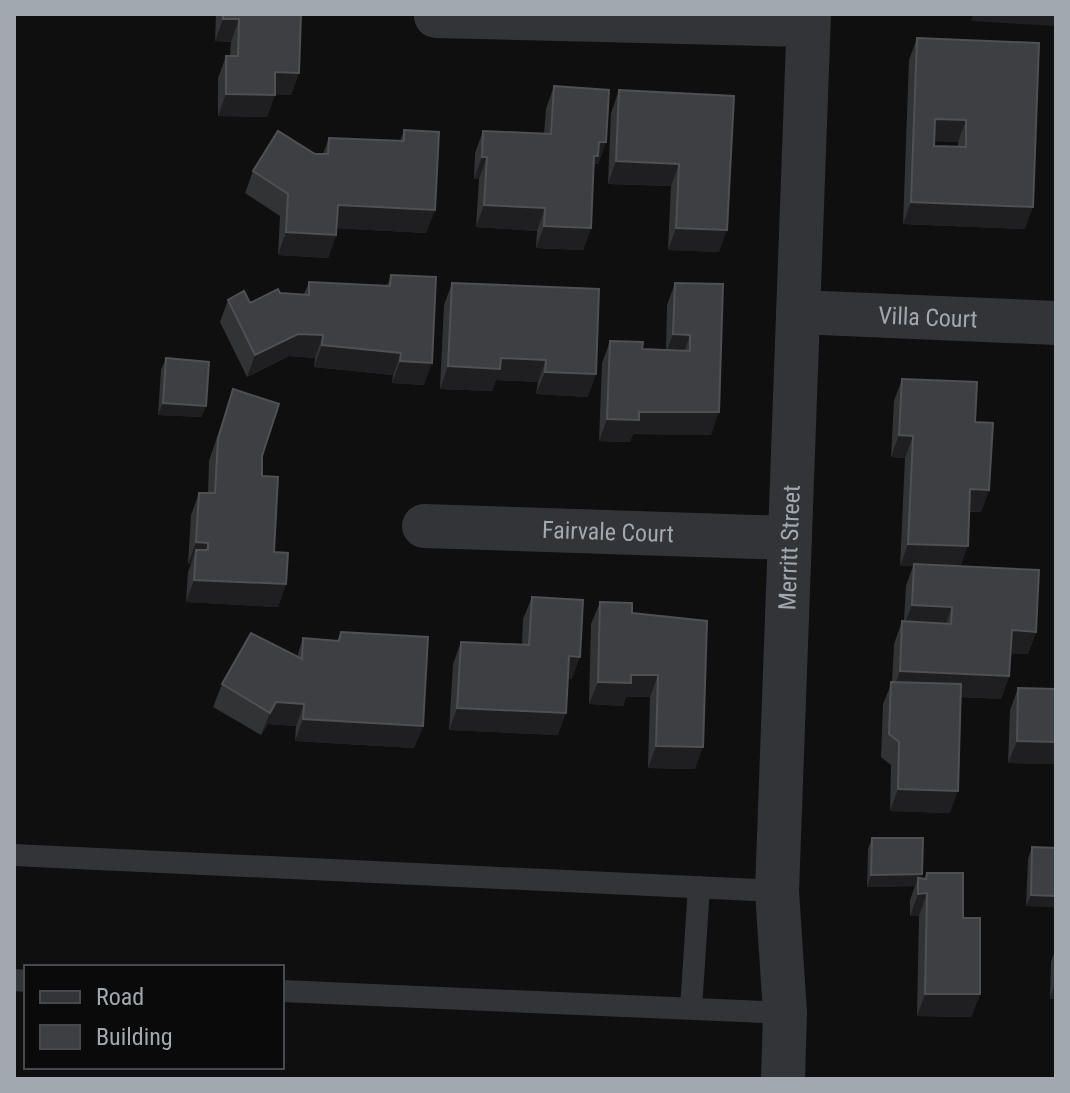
<svg xmlns="http://www.w3.org/2000/svg" width="1070" height="1093" viewBox="0 0 1070 1093" font-family="'Roboto Condensed',sans-serif">
<rect width="100%" height="100%" fill="#0f0f10"/>
<g fill="none" stroke-linecap="round" stroke-linejoin="round">
<path stroke="#323437" stroke-width="22" d="M14,855L777,891
M14,980L26,981
M282,991L785,1013
M691,1008L699,887"/>
<g stroke="#323437" stroke-width="44">
<path d="M436,16L808,25"/>
<path id="s1" d="M798,312L1056,323"/>
<path id="s2" d="M424,526L790,538"/>
<path id="s3" d="M783,1079L785,1013L777,891L809,14"/>
</g>
</g>
<path fill="#323335" fill-rule="evenodd" d="M216,14H301L299,73L291,95L275,94L267,117L218,116V78L226,56H230L231,42L215,41Z
M917,38L1039,43L1025,229L903,224L909,60ZM934,141L958,142V147L934,146Z
M554,86L606,142L598,164H595L594,168L591,228L583,250L536,248L537,231L476,227L479,179H474L475,153L483,131L544,134L546,109Z
M619,90L734,96L719,252L668,250L671,186L608,184L611,113Z
M404,130L435,210L426,233L336,228V235L328,258L278,255L280,216L245,193L253,171L315,154H323L329,138L400,141Z
M391,275L424,385L392,383L393,375L314,367L315,358L289,356L247,377L220,322L228,300L250,303L304,294L309,282L387,286Z
M452,283L588,397L536,394L538,382L496,380L492,391L440,389L444,305Z
M675,283L723,284L711,435L633,434L630,442L599,441L602,363L610,341L642,349L666,350L667,305Z
M166,358L206,406L201,417L158,415L161,370Z
M902,379L975,422L989,490L981,512H969L960,566L1036,632L1028,654L1010,653L1009,676L1001,699L961,697L950,813L890,811L891,765L881,757L883,704L892,682L894,644L902,621H904L906,586L913,566H900L905,458L891,457L894,401Z
M233,389L262,456V476L274,552L286,584L278,607L186,602L188,572L191,564H188L191,515L199,493H208L209,461Z
M1056,442V492L1054,491Z
M532,597L572,679H568L558,735L449,730L453,664L461,642L522,645L523,619Z
M600,602L632,613L695,769L648,768L650,697H626L623,706L589,704L591,624Z
M341,632L423,726L414,748L295,741L296,726L268,724L261,735L213,707L222,684L297,657L303,638L337,641Z
M1018,688L1056,689V764L1008,763L1010,710Z
M872,838L921,878H925L927,873L963,918L980,994L971,1017L917,1016L919,916H910V900L915,886L867,887L868,849Z
M1032,847L1056,848V907L1026,906L1028,859Z
M1056,948V999H1050L1051,962Z"/>
<path fill="#1f1f21" d="M973,14H1056V26L971,21Z
M223,19H239L231,42L215,41Z
M275,72L299,73L291,95L267,94Z
M226,94L275,95L267,117L218,116Z
M935,119L966,120L958,142L927,141Z
M599,142H606L598,164H595L590,179H586Z
M482,157H487L479,179H474Z
M616,161L679,164L671,186L608,184Z
M911,202L1033,207L1025,229L903,224Z
M338,205L435,210L426,233L330,228Z
M484,205L545,208L537,231L476,227Z
M544,226L591,228L583,250L536,248Z
M676,228L727,230L719,252L668,250Z
M286,232L336,235L328,258L278,255Z
M298,334L323,335L315,358L289,356L247,377L255,355Z
M673,334L690,335L682,357L665,356Z
M322,345L401,353L393,375L314,367Z
M501,358L546,360L538,382L496,380L492,391L440,389L448,366Z
M400,361L432,363L424,385L392,383Z
M545,372L596,374L588,397L536,394Z
M163,403L206,406L201,417L158,415Z
M639,412H719L711,435L633,434L630,442L599,441L607,419Z
M899,435L913,436L905,458L891,457Z
M970,489L989,490L981,512L962,511Z
M196,542L208,543L200,565L196,550L191,564H188Z
M908,544L968,546L960,568L900,566Z
M194,580L286,584L278,607L186,602Z
M912,605L952,607L944,629L903,627Z
M1012,630L1036,632L1028,654L1003,653Z
M569,656L580,657L572,679H561Z
M900,671L1009,676L1001,699L892,693Z
M631,675H658L650,697H626L623,706L589,704L598,682Z
M276,702L304,704L296,726L268,724L261,735L270,713Z
M457,708L566,713L558,735L449,730Z
M303,719L423,726L414,748L295,741Z
M1017,741L1056,742V764L1008,763Z
M656,746L703,747L695,769L648,768Z
M898,789L958,791L950,813L890,811Z
M922,874L918,886V878L915,886L867,887L871,875Z
M927,893L919,916H910L918,894Z
M1031,895L1056,896V907L1026,906Z
M1056,982V999H1050Z
M925,994H980L971,1017L917,1016Z"/>
<path fill="#3e3f42" stroke="#4e5054" stroke-width="2" fill-rule="evenodd" d="M223,14H301L299,73L275,72V95L226,94V56H238L239,19H223Z
M917,38L1039,43L1033,207L911,202ZM935,119L966,120V147L934,146Z
M554,86L609,90L606,142H599L598,156H594L591,228L544,226L545,208L484,205L487,157H482L483,131L551,134Z
M619,90L734,96L727,230L676,228L679,164L616,161Z
M404,130L439,132L435,210L338,205L336,235L286,232L288,194L253,171L278,131L315,154H328L329,138L404,141Z
M391,275L436,277L432,363L400,361L401,353L322,345L323,335L298,334L255,355L228,300L244,291L250,303L278,289L280,293L309,295V282L390,286Z
M452,283L599,289L596,374L545,372L546,360L501,358L500,369L448,366Z
M675,283L723,284L719,412H639V420L607,419L610,341L643,342L642,349L690,351V335L673,334Z
M166,358L209,362L206,406L163,403Z
M902,379L977,382L975,422L993,423L989,490L970,489L968,546L908,544L913,436L899,435Z
M233,389L279,404L262,456V476L278,477L274,552L288,553L286,584L194,580L196,550H208V543L196,542L199,493H215L218,439Z
M914,564L1039,570L1036,632L1012,630L1009,676L900,671L902,621L951,624L952,607L912,605Z
M532,597L583,600L580,657L569,656L566,713L457,708L461,642L529,645Z
M600,602L632,603V613L707,621L703,747L656,746L658,675H631V683L598,682Z
M341,632L428,637L423,726L303,719L304,704L276,702L270,713L222,684L251,633L302,659L303,638L339,641Z
M891,682L961,684L958,791L898,789L899,742L889,734Z
M1018,688L1056,689V742L1017,741Z
M872,838H923L922,874L871,875Z
M1032,847L1056,848V896L1031,895Z
M927,873H963V918H980V994H925L927,893L918,894V878L926,879Z"/>
<g text-anchor="middle" dominant-baseline="central" stroke-width="6" stroke-linejoin="round" paint-order="stroke">
<g font-size="24" fill="#a1a8b0" stroke="#0a0a0b">
<text stroke="none"><textPath href="#s1" startOffset="130">Villa Court</textPath></text>
<text stroke="none"><textPath href="#s2" startOffset="184">Fairvale Court</textPath></text>
<text stroke="none"><textPath href="#s3" startOffset="532">Merritt Street</textPath></text>
</g>
</g>
<rect width="1070" height="1093" fill="none" stroke="#a1a8b0" stroke-width="32"/>
<rect x="24" y="965" width="260" height="104" fill="#0a0a0b" stroke="#46494d" stroke-width="2"/>
<rect x="40" y="991" width="40" height="12" fill="#323437" stroke="#46494d" stroke-width="2"/>
<text x="96" y="1005" font-size="24" fill="#a1a8b0">Road</text>
<rect x="40" y="1025" width="40" height="24" fill="#3e3f42" stroke="#46494d" stroke-width="2"/>
<text x="96" y="1045" font-size="24" fill="#a1a8b0">Building</text>
</svg>
